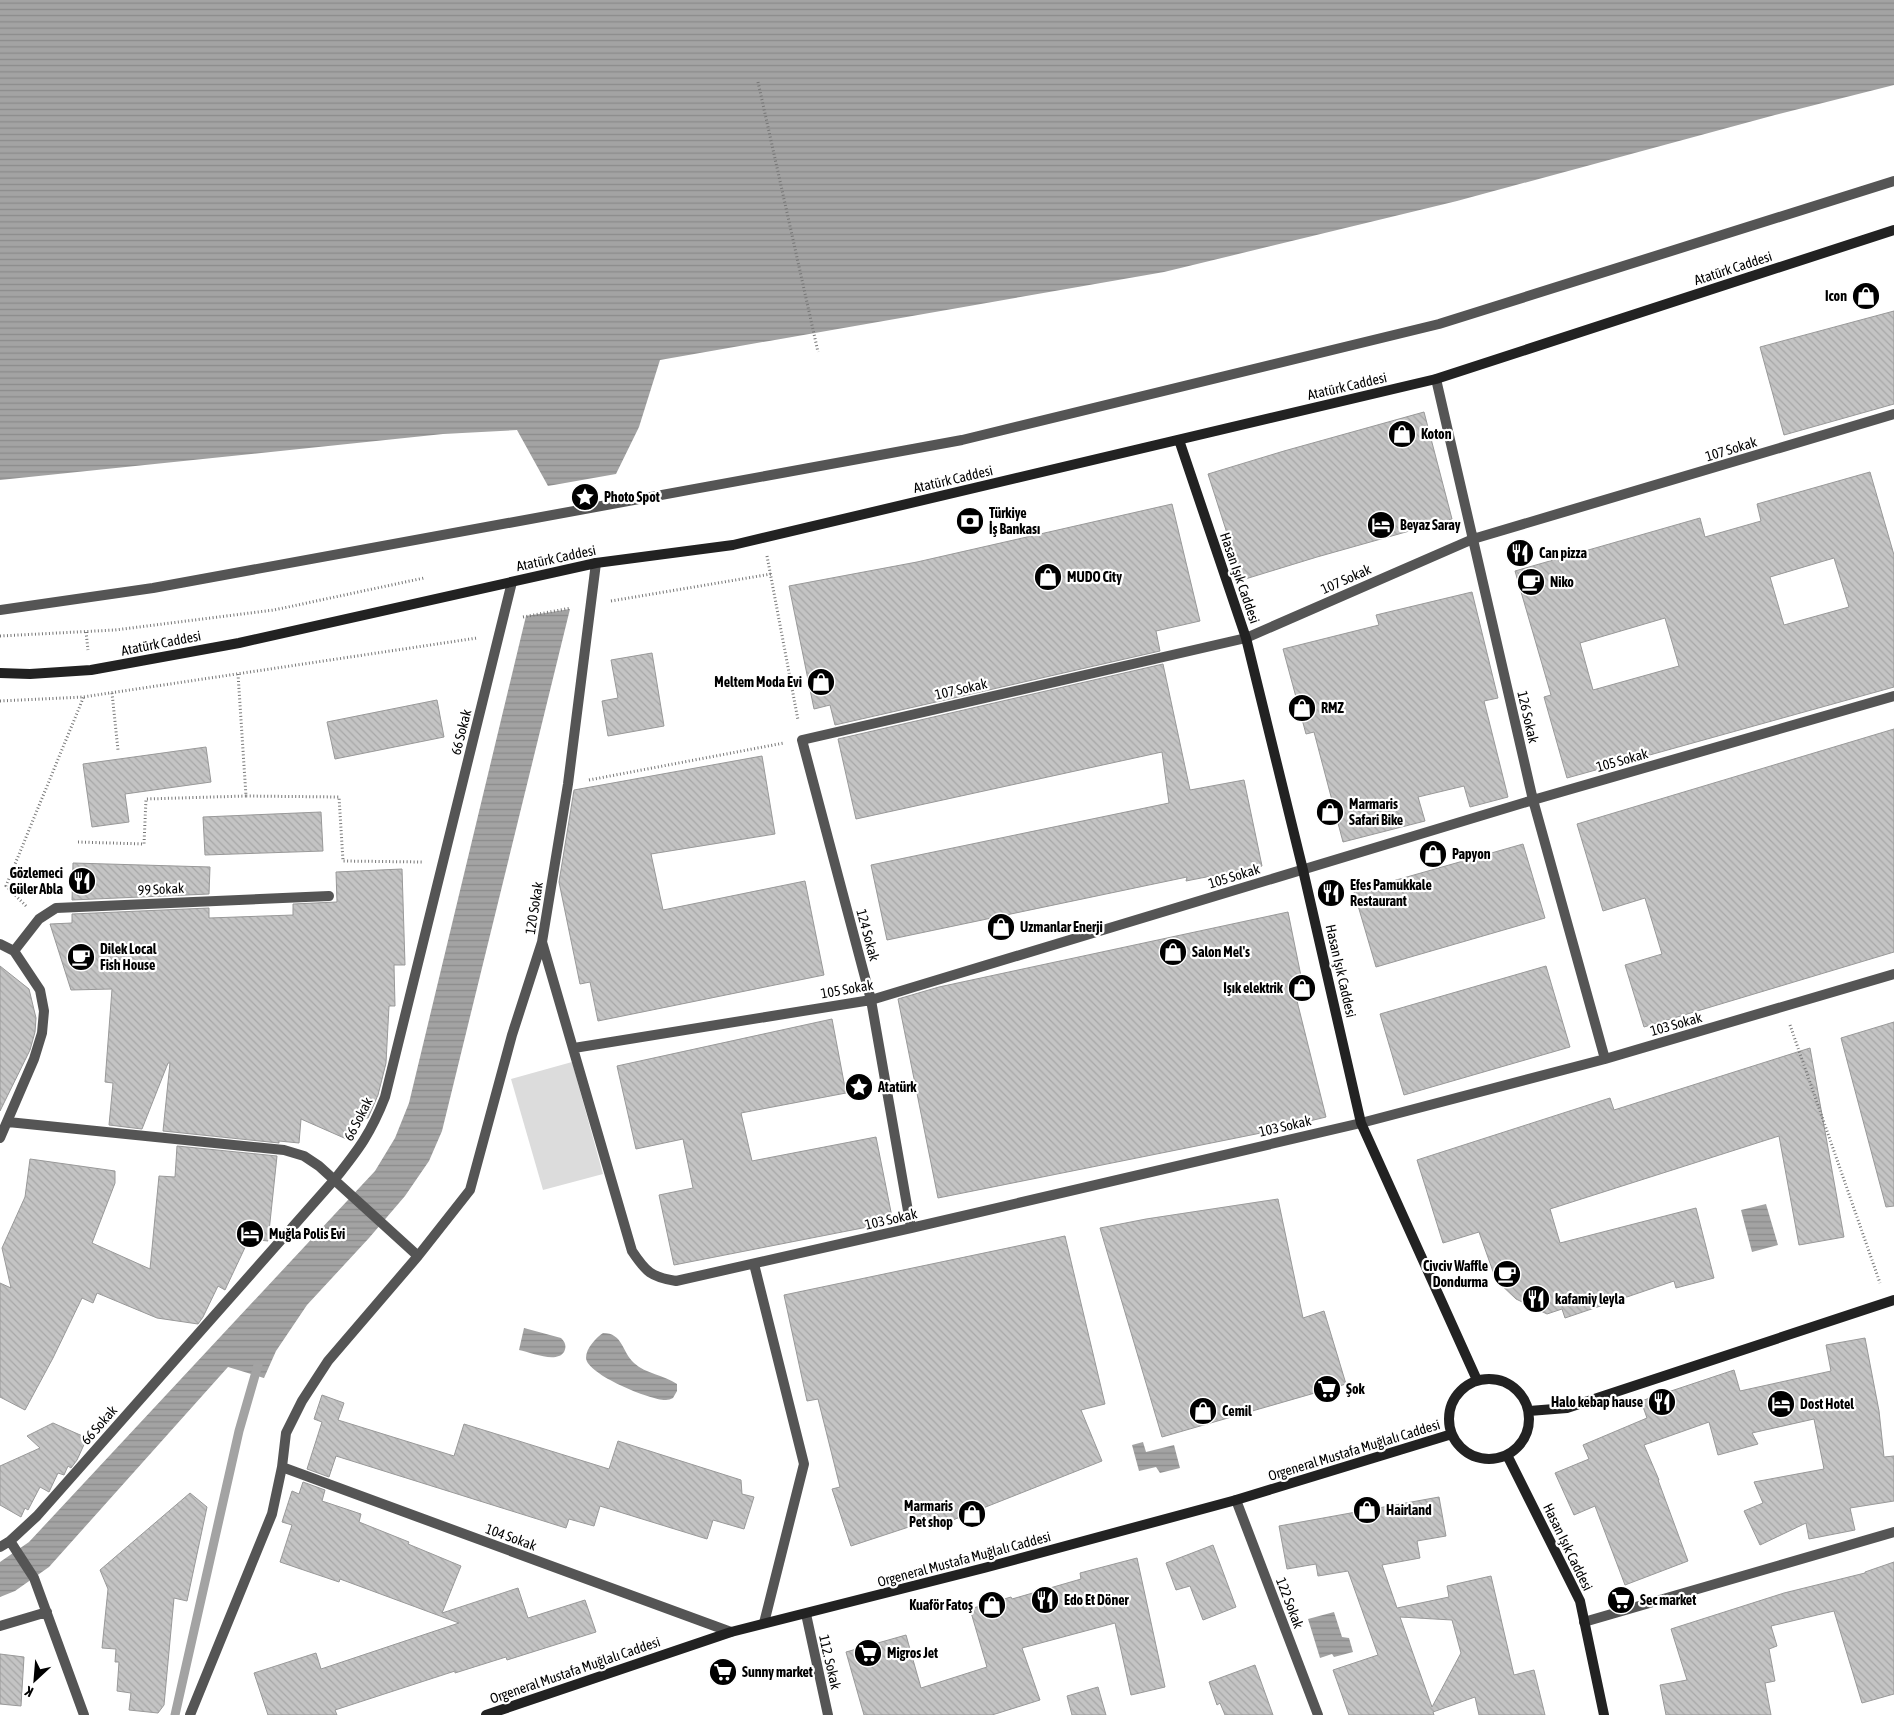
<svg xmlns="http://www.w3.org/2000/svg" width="1894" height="1715" viewBox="0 0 1894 1715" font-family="'Asap Condensed',sans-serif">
<defs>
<pattern id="water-rules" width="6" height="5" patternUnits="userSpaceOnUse" patternTransform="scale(1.25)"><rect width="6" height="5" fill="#a3a3a3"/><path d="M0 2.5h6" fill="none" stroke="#8b8b8b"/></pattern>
<pattern id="building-back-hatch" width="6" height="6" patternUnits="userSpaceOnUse" patternTransform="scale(1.25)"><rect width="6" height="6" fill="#c4c4c4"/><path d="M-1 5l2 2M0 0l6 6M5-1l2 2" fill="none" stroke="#a7a7a7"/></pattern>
</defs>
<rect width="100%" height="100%" fill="#fff"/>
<path fill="#dcdcdc" d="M572,1062L603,1174L543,1190L511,1079Z"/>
<path fill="url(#water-rules)" d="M0,0H1894V85L1775,115L1457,201L1164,272L660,360L639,427L616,474L548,486L517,430L443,434L0,480Z
M570,609L442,1131L429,1161L405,1196L369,1238L307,1305L276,1351L264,1378L228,1367L49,1567L15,1591L0,1597V1562L29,1542L375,1171L395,1138L409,1103L526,616Z
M1766,1204L1778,1245L1752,1252L1741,1210Z
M524,1328L561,1338C565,1342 567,1346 564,1352C556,1364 531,1352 519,1350Z
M603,1333C623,1333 622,1352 634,1363C646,1374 664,1375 677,1384V1391L673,1398C671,1399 668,1400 666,1400C653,1401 587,1375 586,1358C586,1348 596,1338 603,1333Z
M1143,1442L1146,1452L1174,1445L1180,1468L1160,1473L1156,1467L1139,1471L1132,1445Z
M1334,1612L1342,1637L1349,1638L1353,1652L1334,1657L1332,1654L1320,1658L1308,1619Z"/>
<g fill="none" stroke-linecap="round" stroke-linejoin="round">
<path stroke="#a3a3a3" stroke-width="9" d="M175,1715L239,1431L258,1365"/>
</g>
<path fill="url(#building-back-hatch)" stroke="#999" fill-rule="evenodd" d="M1894,311V404L1784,435L1760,347Z
M1424,412L1452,519L1317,557L1242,580L1208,474L1284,451Z
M1870,472L1894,555V687L1567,778L1544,697L1551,695L1515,571L1700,518L1705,537L1761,521L1757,504ZM1834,558L1849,607L1784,625L1770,577ZM1665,618L1679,666L1593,690L1580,643Z
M1172,504L1200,621L1156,631L1160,651L835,725L830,705L814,709L789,586L917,562Z
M1472,592L1498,698L1484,701L1508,797L1470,807L1464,786L1418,797L1425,821L1343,842L1314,732L1306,734L1283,649L1379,625L1376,615Z
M652,653L664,726L608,736L602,701L618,698L611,660Z
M1163,664L1190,790L1244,780L1262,866L1186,881L1187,877L887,940L871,865L1169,803L1162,752L856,819L838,739Z
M437,700L444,737L335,759L327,722Z
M1894,729V952L1644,1027L1625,965L1662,954L1645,898L1603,911L1577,824Z
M206,747L211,782L125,794L129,822L92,827L83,764Z
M762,756L775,834L651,854L663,910L805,881L824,975L598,1021L590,982L580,984L559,882L574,790Z
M321,812L323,851L205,855L203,817Z
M1523,844L1545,918L1376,967L1354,892Z
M73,863L210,867L209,894L72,900Z
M402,869L405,965H394L395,1006H389L386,1063L378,1095L368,1118H360L351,1141L301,1119L299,1143L279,1141V1143L163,1131L170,1063H168L142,1129L109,1125L113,1083L105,1082L112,989L71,990L50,924L72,923V914L209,908V918L293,915V904L337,902L336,872Z
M1288,912L1304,991L1295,993L1326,1117L1256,1134L938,1198L898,999L939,987Z
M0,966L29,989L36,1018L35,1032L30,1050L0,1111Z
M1546,966L1570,1047L1404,1095L1380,1014Z
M832,1019L846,1093L741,1113L752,1161L876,1137L893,1222L674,1265L659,1195L693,1188L683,1139L636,1149L617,1066Z
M1894,1022V1206L1886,1207L1841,1038Z
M1810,1048L1844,1237L1799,1245L1779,1136L1550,1209L1560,1243L1696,1208L1714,1278L1676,1288L1674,1281L1565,1318L1562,1309L1547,1314L1516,1299L1496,1280L1479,1232L1443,1243L1417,1160L1610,1098L1614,1110Z
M177,1146L277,1156L268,1241L249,1239L225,1290L218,1286L203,1317L198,1324L157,1318L97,1293L93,1303L82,1298L53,1358L25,1410L0,1397V1283L11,1288L2,1248L25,1197L30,1159L115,1171V1183L92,1243L150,1269L159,1176L175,1177Z
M1278,1199L1303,1318L1324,1311L1346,1384L1162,1437L1100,1228L1146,1219Z
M1065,1236L1105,1404L1081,1410L1102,1461L930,1529L927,1521L851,1546L832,1489L840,1487L818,1399L807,1401L784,1295Z
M1865,1338L1879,1411L1884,1457L1894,1456V1501L1850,1508L1855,1530L1809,1539L1806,1523L1760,1545L1744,1511L1763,1503L1754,1482L1824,1469L1814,1419L1752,1433L1758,1444L1718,1455L1709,1422L1644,1445L1659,1480H1658L1688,1561L1625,1585L1595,1506L1574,1515L1555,1473L1589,1459L1583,1445L1647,1418L1641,1401L1734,1370L1740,1391L1831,1371L1826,1345Z
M322,1395L344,1403L338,1420L454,1456L464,1424L609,1469L618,1441L741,1480L742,1494L754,1497L744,1529L713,1520L707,1539L600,1506L594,1526L569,1519L566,1528L336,1456L329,1477L307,1469L322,1422L314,1419Z
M53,1423L87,1438L77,1460L71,1468L68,1466L64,1475L58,1473L49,1492L40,1487L28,1510L25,1508L21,1517L0,1505V1466L40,1448L27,1436Z
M303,1482L325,1490L322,1501L361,1514L359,1522L409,1542L408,1544L461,1566L442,1613L518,1588L528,1618L585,1600L596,1632L507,1660L506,1657L455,1673V1671L335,1710L337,1715H268L254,1673L316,1653L321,1669L459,1623L340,1579L339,1582L280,1562L292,1525L282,1522L292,1491L299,1494Z
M190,1493L207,1507L187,1601L174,1598L164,1705L158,1713L129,1710L131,1693L117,1691L119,1662H115L116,1649L102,1648L108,1589L100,1570Z
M1439,1497L1446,1536L1417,1541L1420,1558L1382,1565L1397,1608L1449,1597L1447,1586L1491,1576L1514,1675L1534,1670L1545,1715H1479L1475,1697L1433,1712L1434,1715H1349L1333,1670L1378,1655L1348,1571L1318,1576L1316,1564L1287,1569L1279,1526ZM1400,1617L1452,1620L1461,1653L1432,1707Z
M1213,1545L1236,1607L1203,1620L1190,1586L1176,1590L1166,1563Z
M1137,1558L1165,1687L1131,1695L1115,1623L1022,1648L1040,1700L992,1715H864L846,1652L906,1635L921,1688L987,1667L970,1609L1011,1597L1012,1599L1081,1579L1080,1573Z
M1894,1562V1694L1862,1703L1834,1611L1771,1626L1777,1646L1769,1649L1775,1681L1765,1683L1771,1715H1666L1660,1685L1687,1680L1671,1629L1784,1593L1865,1573V1572Z
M0,1654L24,1657L21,1706L0,1704Z
M1255,1665L1273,1715H1225L1220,1703L1217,1705L1209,1682Z
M1098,1687L1106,1715H1072L1067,1696Z"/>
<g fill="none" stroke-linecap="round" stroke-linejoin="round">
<path stroke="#777" stroke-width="3" stroke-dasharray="1 2.5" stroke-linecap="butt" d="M758,82L818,352
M767,556L798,720
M611,601L771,574
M523,617L571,608
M86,632L88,650
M0,636L115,630L274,610L424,578
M238,674L246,796L339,797L343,861L422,862
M112,693L118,750
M0,701L83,697L477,638
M589,780L784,743
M78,842L144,844L146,799L246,796
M26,906L6,886L84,696
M1790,1025L1880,1283"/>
<path stroke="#555" stroke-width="10" d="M1436,379L1533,800L1605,1059
M596,563L568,784L542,942L632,1251C646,1272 651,1277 676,1281L911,1228L1361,1123L1605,1059L1894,974
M0,610L153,588L962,440L1439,324L1894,181
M0,944L14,951L40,990L44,1011L42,1033L34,1059L0,1138
M14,951L39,919L56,908L329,896
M574,1048L871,1000L1533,800L1894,696
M8,1122L284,1150L304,1156L319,1166L418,1256
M911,1228L871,1000L802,740L1246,638L1473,539L1894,414
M754,1264L804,1464L764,1623
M282,1467L731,1632
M1236,1500L1318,1715
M10,1541L34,1578L84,1715
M0,1547L10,1541L37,1516L335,1179C359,1149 371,1133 385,1097L512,582
M806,1614L828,1715
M1584,1622L1894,1532
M0,1626L47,1612
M190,1715L272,1514L282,1467L286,1433L302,1401L328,1361L418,1256L470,1190L512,1035L542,942"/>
<path stroke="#222" stroke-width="10" d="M1179,440L1246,638L1303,870L1361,1123L1477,1380
M0,673L30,674L91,670L239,643L596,563L733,545L1436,379L1894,230
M1449 1419a40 40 0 1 1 80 0a40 40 0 1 1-80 0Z
M1529,1411L1567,1408L1894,1300
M1507,1455L1580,1601L1604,1715
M486,1715L731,1632L984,1568L1236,1500L1452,1434"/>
</g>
<defs>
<symbol id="shop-disc" viewBox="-11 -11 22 22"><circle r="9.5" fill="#000" stroke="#fff"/><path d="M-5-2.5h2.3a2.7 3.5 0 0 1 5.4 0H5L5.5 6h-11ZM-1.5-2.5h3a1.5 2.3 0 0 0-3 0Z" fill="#fff"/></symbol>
<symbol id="sight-disc" viewBox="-11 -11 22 22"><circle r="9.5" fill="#000" stroke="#fff"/><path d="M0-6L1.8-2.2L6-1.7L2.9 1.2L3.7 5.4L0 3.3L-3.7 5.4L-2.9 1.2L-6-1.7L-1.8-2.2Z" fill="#fff"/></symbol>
<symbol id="bank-disc" viewBox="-11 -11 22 22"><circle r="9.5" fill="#000" stroke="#fff"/><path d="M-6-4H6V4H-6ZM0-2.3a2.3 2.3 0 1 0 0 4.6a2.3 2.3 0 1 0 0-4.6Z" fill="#fff"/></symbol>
<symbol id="hotel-disc" viewBox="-11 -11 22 22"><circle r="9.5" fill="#000" stroke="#fff"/><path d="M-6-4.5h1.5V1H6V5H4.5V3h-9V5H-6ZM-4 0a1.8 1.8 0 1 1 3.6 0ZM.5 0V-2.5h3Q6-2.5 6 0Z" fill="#fff"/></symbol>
<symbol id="restaurant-disc" viewBox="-11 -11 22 22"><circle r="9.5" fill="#000" stroke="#fff"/><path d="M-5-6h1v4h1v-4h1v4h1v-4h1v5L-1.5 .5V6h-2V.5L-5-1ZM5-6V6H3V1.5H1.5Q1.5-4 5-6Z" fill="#fff"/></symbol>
<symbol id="cafe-disc" viewBox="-11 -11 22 22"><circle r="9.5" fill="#000" stroke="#fff"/><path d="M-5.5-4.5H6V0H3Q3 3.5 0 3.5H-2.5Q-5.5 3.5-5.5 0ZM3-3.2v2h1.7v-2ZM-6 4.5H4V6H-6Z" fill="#fff"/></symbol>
<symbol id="supermarket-disc" viewBox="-11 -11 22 22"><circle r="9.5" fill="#000" stroke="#fff"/><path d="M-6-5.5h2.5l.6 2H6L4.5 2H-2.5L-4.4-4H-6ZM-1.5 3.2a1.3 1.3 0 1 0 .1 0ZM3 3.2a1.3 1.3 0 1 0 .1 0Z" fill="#fff"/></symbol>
</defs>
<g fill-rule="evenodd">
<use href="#shop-disc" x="1850" y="280" width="32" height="32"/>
<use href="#shop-disc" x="1386" y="418" width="32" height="32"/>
<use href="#sight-disc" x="569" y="481" width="32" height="32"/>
<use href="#bank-disc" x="954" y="505" width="32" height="32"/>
<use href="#hotel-disc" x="1365" y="509" width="32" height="32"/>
<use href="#restaurant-disc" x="1504" y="537" width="32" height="32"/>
<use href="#shop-disc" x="1032" y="561" width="32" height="32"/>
<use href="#cafe-disc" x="1515" y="566" width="32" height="32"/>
<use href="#shop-disc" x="805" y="666" width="32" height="32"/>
<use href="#shop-disc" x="1286" y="692" width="32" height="32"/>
<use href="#shop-disc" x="1314" y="796" width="32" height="32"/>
<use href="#shop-disc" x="1417" y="838" width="32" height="32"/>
<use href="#restaurant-disc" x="66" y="865" width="32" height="32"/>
<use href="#restaurant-disc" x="1315" y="877" width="32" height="32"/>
<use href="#shop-disc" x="985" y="911" width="32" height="32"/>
<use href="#shop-disc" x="1157" y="936" width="32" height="32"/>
<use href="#cafe-disc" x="65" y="941" width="32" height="32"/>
<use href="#shop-disc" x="1286" y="972" width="32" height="32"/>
<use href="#sight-disc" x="843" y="1071" width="32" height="32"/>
<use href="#hotel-disc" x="234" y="1218" width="32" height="32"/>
<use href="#cafe-disc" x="1491" y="1258" width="32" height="32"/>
<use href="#restaurant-disc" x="1520" y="1283" width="32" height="32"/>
<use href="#supermarket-disc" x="1311" y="1373" width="32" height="32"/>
<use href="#restaurant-disc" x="1646" y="1386" width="32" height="32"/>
<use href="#hotel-disc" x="1765" y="1388" width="32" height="32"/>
<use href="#shop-disc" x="1187" y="1395" width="32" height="32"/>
<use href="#shop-disc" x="1351" y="1494" width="32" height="32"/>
<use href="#shop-disc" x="956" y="1498" width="32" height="32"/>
<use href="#restaurant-disc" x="1029" y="1584" width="32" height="32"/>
<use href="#supermarket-disc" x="1605" y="1584" width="32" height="32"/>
<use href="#shop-disc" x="976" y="1589" width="32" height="32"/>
<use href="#supermarket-disc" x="852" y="1637" width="32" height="32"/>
<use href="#supermarket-disc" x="707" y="1656" width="32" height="32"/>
</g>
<g text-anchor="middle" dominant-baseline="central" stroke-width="4.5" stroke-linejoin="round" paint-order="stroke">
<g font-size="14" fill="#000" stroke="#fff">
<text transform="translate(1733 268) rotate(-18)">Atatürk Caddesi</text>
<text transform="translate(1347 386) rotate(-13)">Atatürk Caddesi</text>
<text transform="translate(1731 449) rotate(-17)">107 Sokak</text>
<text transform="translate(953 479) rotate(-13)">Atatürk Caddesi</text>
<text transform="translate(556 558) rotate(-12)">Atatürk Caddesi</text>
<text transform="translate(1240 578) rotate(71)">Hasan Işık Caddesi</text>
<text transform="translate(1346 579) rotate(-24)">107 Sokak</text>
<text transform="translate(161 643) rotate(-11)">Atatürk Caddesi</text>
<text transform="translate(961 689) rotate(-13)">107 Sokak</text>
<text transform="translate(1528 717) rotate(77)">126 Sokak</text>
<text transform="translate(461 732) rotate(-76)">66 Sokak</text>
<text transform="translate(1622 760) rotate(-16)">105 Sokak</text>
<text transform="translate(1234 876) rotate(-17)">105 Sokak</text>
<text transform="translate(161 889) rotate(-3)">99 Sokak</text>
<text transform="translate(534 908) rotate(-81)">120 Sokak</text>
<text transform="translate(868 935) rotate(75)">124 Sokak</text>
<text transform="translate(1341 971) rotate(77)">Hasan Işık Caddesi</text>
<text transform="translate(847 989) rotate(-10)">105 Sokak</text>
<text transform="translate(1676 1024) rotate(-16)">103 Sokak</text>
<text transform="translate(358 1119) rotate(-63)">66 Sokak</text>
<text transform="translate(1285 1126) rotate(-13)">103 Sokak</text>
<text transform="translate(891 1219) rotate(-13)">103 Sokak</text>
<text transform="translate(99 1425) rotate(-49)">66 Sokak</text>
<text transform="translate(1354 1450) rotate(-17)">Orgeneral Mustafa Muğlalı Caddesi</text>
<text transform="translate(511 1537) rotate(20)">104 Sokak</text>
<text transform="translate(1568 1547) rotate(64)">Hasan Işık Caddesi</text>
<text transform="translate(964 1559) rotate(-15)">Orgeneral Mustafa Muğlalı Caddesi</text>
<text transform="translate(1290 1603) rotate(69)">122 Sokak</text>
<text transform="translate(830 1662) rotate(77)">112. Sokak</text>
<text transform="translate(575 1670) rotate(-19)">Orgeneral Mustafa Muğlalı Caddesi</text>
</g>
<g font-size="14" font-weight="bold" fill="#000" stroke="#fff" text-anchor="start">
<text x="1847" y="296" text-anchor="end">Icon</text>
<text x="1421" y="434">Koton</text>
<text x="604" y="497">Photo Spot</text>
<text x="989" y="513">Türkiye<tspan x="989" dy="16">İş Bankası</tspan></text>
<text x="1400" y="525">Beyaz Saray</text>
<text x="1539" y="553">Can pizza</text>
<text x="1067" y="577">MUDO City</text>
<text x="1550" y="582">Niko</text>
<text x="802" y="682" text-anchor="end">Meltem Moda Evi</text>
<text x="1321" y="708">RMZ</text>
<text x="1349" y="804">Marmaris<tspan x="1349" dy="16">Safari Bike</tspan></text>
<text x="1452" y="854">Papyon</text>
<text x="63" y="873" text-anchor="end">Gözlemeci<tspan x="63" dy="16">Güler Abla</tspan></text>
<text x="1350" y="885">Efes Pamukkale<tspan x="1350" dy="16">Restaurant</tspan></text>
<text x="1020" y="927">Uzmanlar Enerji</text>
<text x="100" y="949">Dilek Local<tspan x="100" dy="16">Fish House</tspan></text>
<text x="1192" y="952">Salon Mel's</text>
<text x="1283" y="988" text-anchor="end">Işık elektrik</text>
<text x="878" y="1087">Atatürk</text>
<text x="269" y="1234">Muğla Polis Evi</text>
<text x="1488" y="1266" text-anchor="end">Civciv Waffle<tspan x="1488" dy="16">Dondurma</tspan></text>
<text x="1555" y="1299">kafamiy leyla</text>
<text x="1346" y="1389">Şok</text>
<text x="1643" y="1402" text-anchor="end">Halo kebap hause</text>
<text x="1800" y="1404">Dost Hotel</text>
<text x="1222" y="1411">Cemil</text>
<text x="953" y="1506" text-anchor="end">Marmaris<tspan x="953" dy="16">Pet shop</tspan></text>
<text x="1386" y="1510">Hairland</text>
<text x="1064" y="1600">Edo Et Döner</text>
<text x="1640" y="1600">Sec market</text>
<text x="973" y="1605" text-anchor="end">Kuaför Fatoş</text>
<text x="887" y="1653">Migros Jet</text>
<text x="742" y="1672">Sunny market</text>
</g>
</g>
<g transform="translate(35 1680) rotate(206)" stroke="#ffffff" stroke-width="4" paint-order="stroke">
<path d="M0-4L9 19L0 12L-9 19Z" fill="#000000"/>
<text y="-8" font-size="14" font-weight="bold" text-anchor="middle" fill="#000000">K</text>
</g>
</svg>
